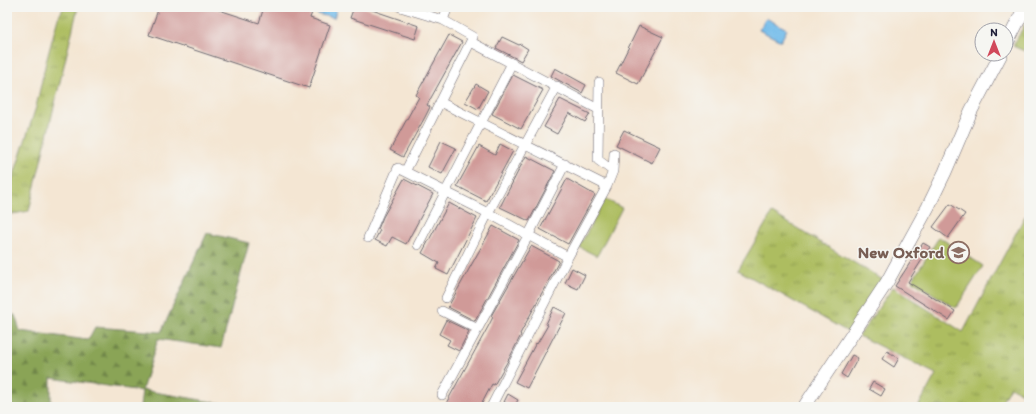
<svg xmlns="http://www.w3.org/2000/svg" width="1036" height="414" viewBox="0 0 1036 414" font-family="Itim,sans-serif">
<defs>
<pattern id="grass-tufts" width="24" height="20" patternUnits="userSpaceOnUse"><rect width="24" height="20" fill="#adbd60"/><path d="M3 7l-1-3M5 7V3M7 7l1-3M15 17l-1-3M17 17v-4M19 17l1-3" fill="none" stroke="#8c9950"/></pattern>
<pattern id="forest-firs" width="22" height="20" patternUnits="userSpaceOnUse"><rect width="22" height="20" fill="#8aa456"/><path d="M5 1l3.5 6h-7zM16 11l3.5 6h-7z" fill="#708548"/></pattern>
</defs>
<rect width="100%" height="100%" fill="#f6f6f2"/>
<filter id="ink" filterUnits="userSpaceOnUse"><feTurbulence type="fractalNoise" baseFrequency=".025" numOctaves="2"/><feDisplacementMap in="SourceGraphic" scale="8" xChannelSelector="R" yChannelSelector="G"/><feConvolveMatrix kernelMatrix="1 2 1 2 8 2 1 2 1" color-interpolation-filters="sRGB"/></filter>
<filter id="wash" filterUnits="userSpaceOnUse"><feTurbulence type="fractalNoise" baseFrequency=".012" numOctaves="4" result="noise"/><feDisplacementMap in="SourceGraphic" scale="16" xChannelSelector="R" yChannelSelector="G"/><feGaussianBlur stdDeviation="0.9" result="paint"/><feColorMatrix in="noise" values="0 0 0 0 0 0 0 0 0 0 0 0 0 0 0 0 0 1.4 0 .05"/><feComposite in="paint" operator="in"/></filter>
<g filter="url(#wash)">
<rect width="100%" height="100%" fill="#f4e6d3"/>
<path fill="url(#grass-tufts)" stroke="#68704e" d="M64,7H78L29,211L13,214L8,212L9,190L36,107L46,62L58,18Z
M1029,17V53L1013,46Z
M772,213L883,280L848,332L738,270Z
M1025,216L1029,218V397L1010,387L999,407H918L936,374L859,336L893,287L963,332Z"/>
<path fill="url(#forest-firs)" stroke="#566348" d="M207,233L249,243L221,348L158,339L142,390L243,407H140L142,391L51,378V407H7V313L15,315L20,331L88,340L95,327L161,332Z"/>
<path fill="#adbd60" stroke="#68704e" d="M605,199L622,208L597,256L579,247Z
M939,237L983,266L956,308L912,281Z"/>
<path fill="#72bbea" stroke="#4a6e92" d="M318,7H337L334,18L317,14Z
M766,18L787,29L781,41L759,30Z"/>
<g id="blocks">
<path fill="#d09a98" d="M159,7H210L259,23L264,7H314L310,18L330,25L309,88L149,35Z
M354,7H363L419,26L415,39L350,18Z
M639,26L663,37L638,84L616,73Z
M449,35L462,42L427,105L430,107L425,117L403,157L390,150L419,97L416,95Z
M502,37L519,45L520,44L528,49L521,61L496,48Z
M555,68L586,85L582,93L551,76Z
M513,75L543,90L521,129L492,114Z
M476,84L488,91L478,109L465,102Z
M560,99L590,114L585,122L569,113L557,134L544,127Z
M624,130L660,147L652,163L616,145Z
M441,141L456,148L442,174L428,167Z
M500,144L513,151L486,201L457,186L479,146L495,155Z
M526,156L555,171L529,221L500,207Z
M404,179L433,194L406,244L392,237L387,246L375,240L380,230L378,229L383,217Z
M567,179L595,195L568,244L540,229Z
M449,203L477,218L448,275L436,269L439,263L422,253Z
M950,204L965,214L948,238L933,227Z
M493,226L519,240L475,321L448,307Z
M923,243L930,247L908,282L955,311L949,320L895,286Z
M531,246L559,261L520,334L521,335L510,357L494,385L492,384L480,407H444L488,327L493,317L491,316Z
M572,268L585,275L578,289L565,283Z
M554,307L566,313L527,388L515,382L536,343L537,344L548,325L546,324Z
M446,320L469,331L459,351L447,345L450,340L439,334Z
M887,351L899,358L894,367L882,359Z
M852,355L858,358L847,378L841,374Z
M873,382L885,389L881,396L869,389Z
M508,394L518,400L514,407L504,402Z"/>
</g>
</g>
<g filter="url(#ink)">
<use href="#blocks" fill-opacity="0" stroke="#6c6770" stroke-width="1"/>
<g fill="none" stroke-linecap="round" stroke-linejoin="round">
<defs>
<path id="street" d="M400,7L443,20L473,37L406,170
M443,20L448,7
M471,42L598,109
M599,82L598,160L613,171
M440,102L607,186
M368,238L398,168L488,213L568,257
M418,245L512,63
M446,298L488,213L557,86
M442,311L478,329
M442,395L529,234L565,164
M491,407L568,257L607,186L613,171L614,153"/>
<path id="secondary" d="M1006,45L1025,7
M804,407L887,282L928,207L945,172L971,111L1001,54"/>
</defs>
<use href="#street" stroke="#6c6770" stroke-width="10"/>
<use href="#secondary" stroke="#6c6770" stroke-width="14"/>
<use href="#street" stroke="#fff" stroke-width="9"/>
<use href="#secondary" stroke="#fff" stroke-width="13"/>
</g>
</g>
<defs>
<symbol id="school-ring" viewBox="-11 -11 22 22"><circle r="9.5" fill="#f6f6f2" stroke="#8d6e63" stroke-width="1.5"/><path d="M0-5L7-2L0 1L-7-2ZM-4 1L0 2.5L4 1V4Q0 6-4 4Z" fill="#8d6e63"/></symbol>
</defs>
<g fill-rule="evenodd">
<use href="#school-ring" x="946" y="240" width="25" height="25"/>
</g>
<g text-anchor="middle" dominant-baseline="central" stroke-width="3" stroke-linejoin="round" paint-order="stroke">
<g font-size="17" font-weight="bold" fill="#785e54" stroke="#f6f6f2" text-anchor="end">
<text x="944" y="252">New Oxford</text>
</g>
</g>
<rect width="1036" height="414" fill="none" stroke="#f6f6f2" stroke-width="24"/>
<g transform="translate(994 42)"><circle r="19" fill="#f6f6f2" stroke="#a1a1a9"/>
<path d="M0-3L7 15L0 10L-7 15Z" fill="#d1495b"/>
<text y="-6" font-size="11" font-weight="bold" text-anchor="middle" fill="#22223b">N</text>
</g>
</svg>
